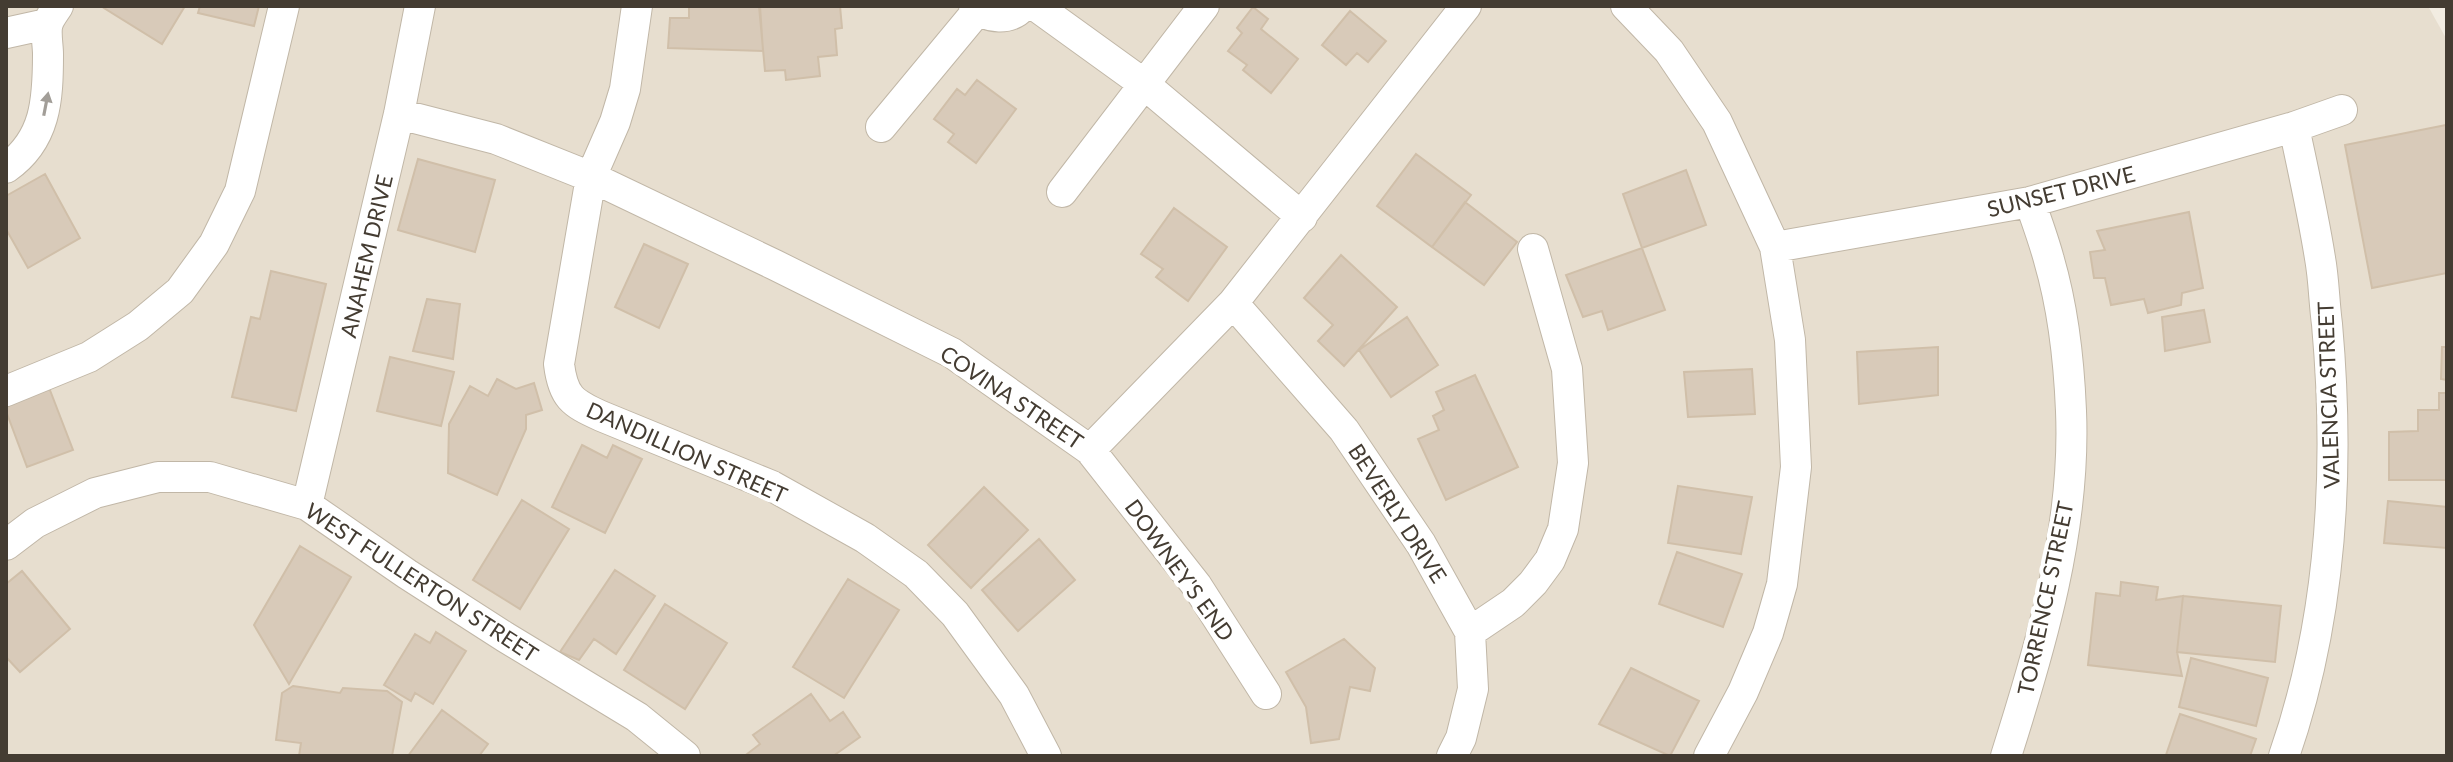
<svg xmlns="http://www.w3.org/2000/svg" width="2453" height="762" viewBox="0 0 2453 762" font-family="Lato,sans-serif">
<rect width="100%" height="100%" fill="#f2ece1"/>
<path fill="#e7decf" d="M6,6H2428L2447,40V756H6Z"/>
<path fill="#d8cab9" stroke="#d0bfa9" stroke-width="2" d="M106,6H185L162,44L104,8Z
M200,6H259L254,26L198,13Z
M689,6H760L763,51L668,48L670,18H689Z
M759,6H840L842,28L835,29L837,55L818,57L820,76L786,80L785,70L765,71Z
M1253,7L1268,19L1261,29L1298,59L1271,93L1243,70L1247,65L1228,51L1242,33L1237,28Z
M1350,11L1386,41L1368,62L1357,53L1346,65L1322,45Z
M977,80L1016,109L976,163L948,142L954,134L934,119L957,89L965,95Z
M2446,125L2447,273L2372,288L2345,145Z
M1416,154L1471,195L1432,247L1377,206Z
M418,159L495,180L475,252L398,230Z
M1686,170L1706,225L1642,248L1623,194Z
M45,174L80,238L28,268L6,229V196Z
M1465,202L1517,242L1484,285L1432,247Z
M1174,208L1227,247L1188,301L1156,277L1163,269L1141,254Z
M2189,212L2203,288L2182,293L2181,305L2148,313L2144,299L2111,305L2105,278H2094L2090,252L2105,250L2097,231Z
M644,244L688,264L659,328L615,307Z
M1642,248L1665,310L1608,330L1602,311L1583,317L1566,275Z
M1341,255L1397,307L1344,366L1318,341L1333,325L1304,298Z
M271,271L326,284L296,411L232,397L251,317L260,319Z
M427,299L460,304L453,359L413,351Z
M2204,310L2210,342L2165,351L2162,317Z
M1407,317L1438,365L1391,397L1359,350Z
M1938,347V395L1859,404L1857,352Z
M2442,347H2447V380L2441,379Z
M390,357L454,372L441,426L377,411Z
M1752,369L1755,414L1688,417L1684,372Z
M1475,375L1518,467L1446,500L1418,439L1439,430L1433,416L1444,410L1436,392Z
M497,379L516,389L534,383L542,410L526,415V429L497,495L448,473L449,424L470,386L488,396Z
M48,385L73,450L27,467L6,411V402Z
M2439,393H2447V480H2389V432L2418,431V410H2439Z
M582,445L607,458L613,445L642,459L605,533L552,507Z
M1678,486L1752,497L1741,554L1668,543Z
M984,487L1028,530L971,588L928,545Z
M522,500L569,529L520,609L473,580Z
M2388,501L2447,507V548L2384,543Z
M1039,539L1075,580L1018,631L982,590Z
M300,546L351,577L289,684L254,625Z
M1677,552L1742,574L1723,627L1659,604Z
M615,570L655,596L616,654L594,639L579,660L560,652Z
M22,571L70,629L20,672L6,657V584Z
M848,579L899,610L844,698L793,667Z
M2121,582L2158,587L2156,600L2183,596L2177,652L2182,676L2088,665L2096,593L2120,596Z
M2183,596L2281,606L2275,662L2177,652Z
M665,604L727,643L685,709L624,670Z
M436,632L466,651L433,704L415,693L411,701L384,685L415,634L430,643Z
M1344,639L1375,668L1370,691L1350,687L1339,739L1311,743L1306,707L1286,672Z
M2191,658L2268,678L2256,726L2179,707Z
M1631,668L1699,701L1670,756L1599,724Z
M293,686L340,693L343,688L387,691L402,702L392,756H299L301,743L276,740L282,693Z
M811,694L830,721L843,712L860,737L833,756H749L747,754L760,744L753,735Z
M442,710L488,744L479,756H408Z
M2180,714L2256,739L2250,756L2166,755Z"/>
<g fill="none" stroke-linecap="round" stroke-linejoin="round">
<defs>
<path id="street" d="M637,6L625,89L615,122L591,177L559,364C563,397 572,403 601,416L772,486L865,538L916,574L955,614L1014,695L1046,756
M974,6C988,19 1010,21 1023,6
M1036,6L1144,84L1302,217
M1626,6L1669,51L1717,122L1775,247L1790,340L1796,467L1782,584L1768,633L1743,692L1709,756
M6,33L47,24
M399,114L496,139L591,177L775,265L952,353L1090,450L1197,586L1266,694
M881,127L978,10
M6,168C46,140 48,100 48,54C48,45 45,31 48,23C50,17 55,11 58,6
M1062,192L1204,6
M1775,247L2030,202L2294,127L2342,110
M1233,303L1344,430L1421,544L1470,632L1473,689L1461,738L1452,756
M6,391L89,357L138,326L180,291L214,244L240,191L284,6
M1090,450L1233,303L1466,6
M307,505L399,114L420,6
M6,545L35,523L95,493L158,477H210L307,505L407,574L505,637L637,717L685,756
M1470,632L1513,603L1533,583L1550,560L1563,529L1573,463L1567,369L1533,249
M2006,756C2041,646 2076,528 2071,411C2069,361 2063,308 2049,260C2044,241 2037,222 2030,202
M2284,756C2332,618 2340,469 2327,324C2324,302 2324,280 2320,258C2313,214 2303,170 2294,127"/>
</defs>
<use href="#street" stroke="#c1b7a7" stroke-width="32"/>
<use href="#street" stroke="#fff" stroke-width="30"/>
</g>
<defs><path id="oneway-solid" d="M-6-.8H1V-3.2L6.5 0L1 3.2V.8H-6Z" transform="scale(2)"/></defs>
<use fill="#a29e98" href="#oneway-solid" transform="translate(46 104) rotate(-79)"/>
<g text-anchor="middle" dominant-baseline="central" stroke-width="8" stroke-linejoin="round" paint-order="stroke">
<g font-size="22" fill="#443c32" stroke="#fff">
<text transform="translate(2061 191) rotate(-14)">SUNSET DRIVE</text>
<text transform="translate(366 256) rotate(-77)">ANAHEM DRIVE</text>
<text transform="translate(2328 395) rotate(-92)">VALENCIA STREET</text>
<text transform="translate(1012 397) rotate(34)">COVINA STREET</text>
<text transform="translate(687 452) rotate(24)">DANDILLION STREET</text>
<text transform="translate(1398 513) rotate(57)">BEVERLY DRIVE</text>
<text transform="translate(1180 570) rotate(54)">DOWNEY'S END</text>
<text transform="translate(422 582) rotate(33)">WEST FULLERTON STREET</text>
<text transform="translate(2045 598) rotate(-78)">TORRENCE STREET</text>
</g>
</g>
<rect width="2453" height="762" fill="none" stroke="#443c32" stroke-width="16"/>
</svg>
